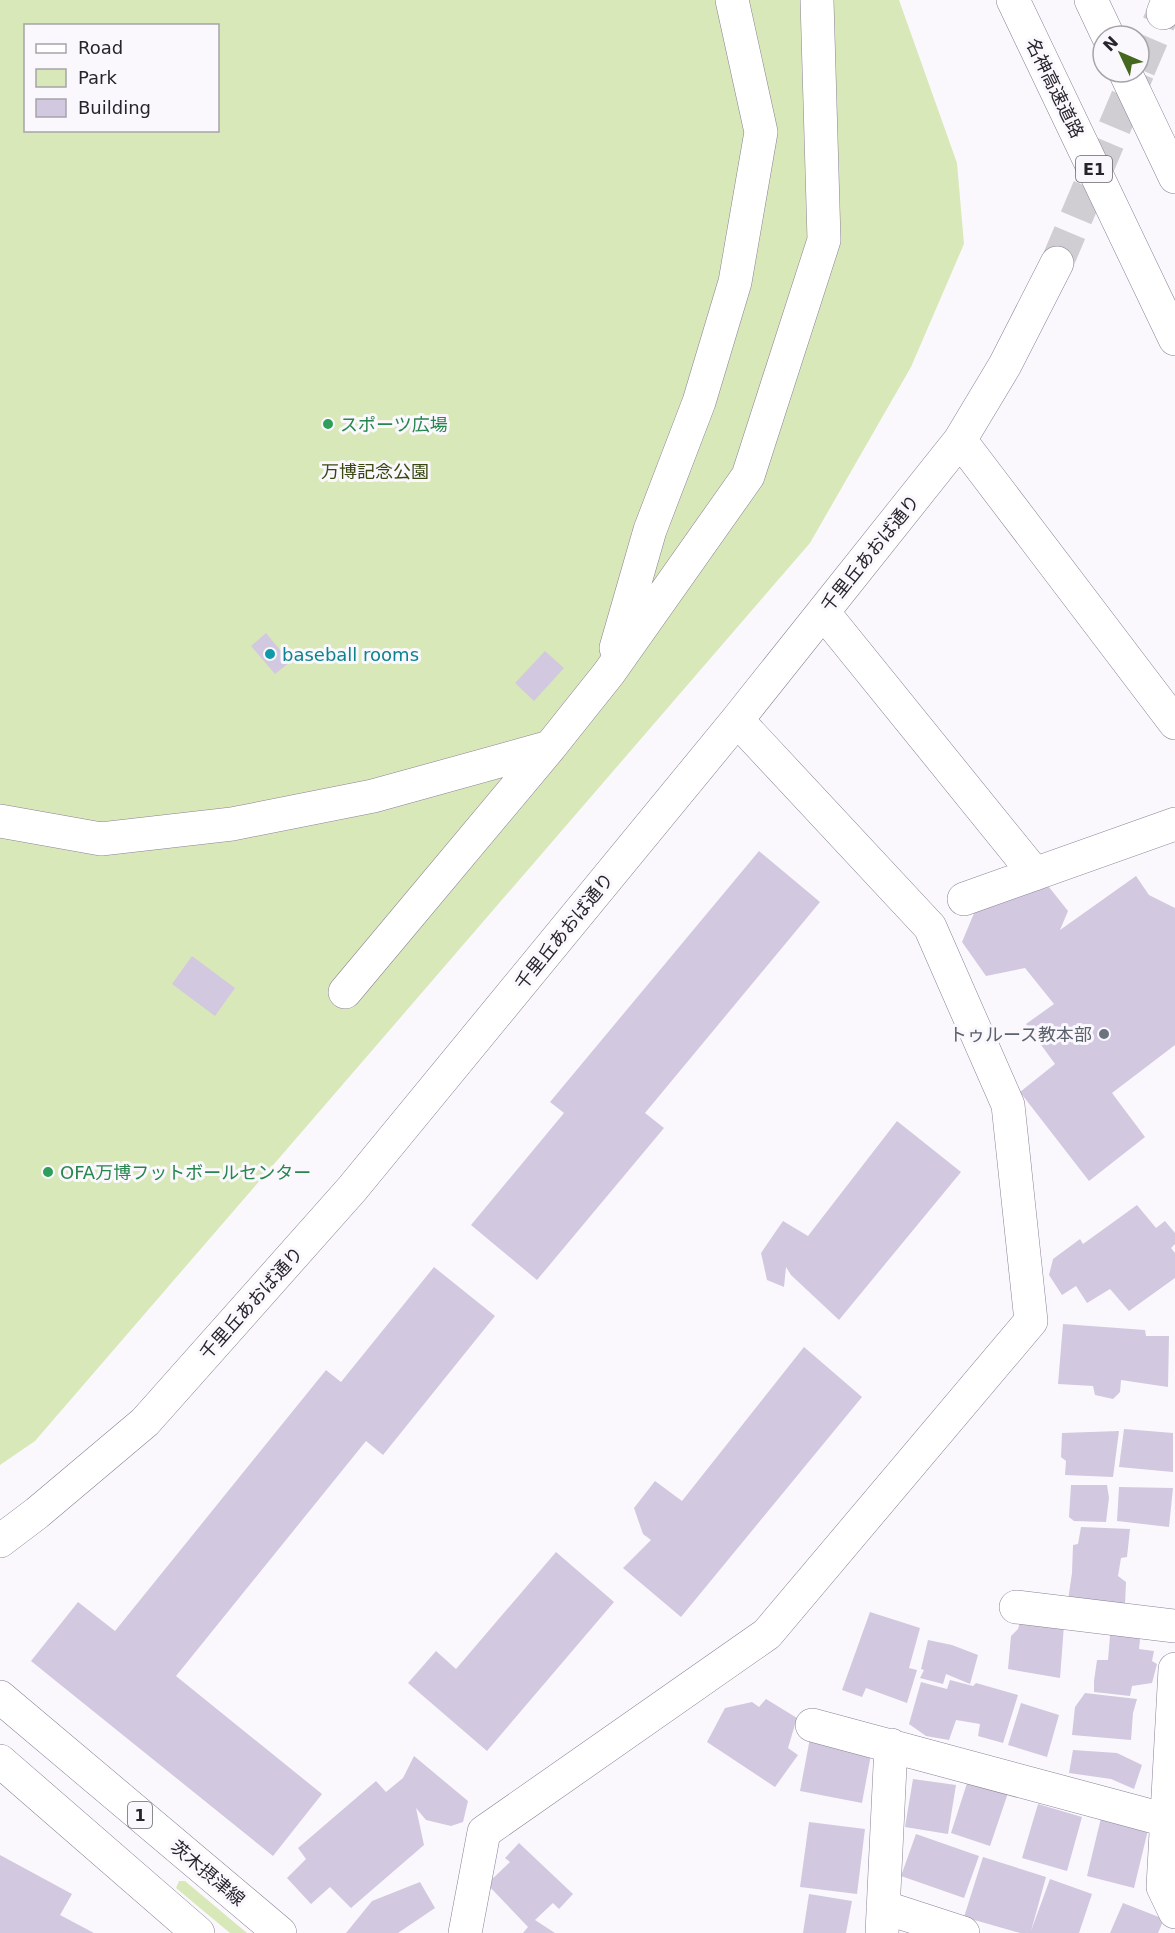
<svg xmlns="http://www.w3.org/2000/svg" width="1175" height="1933" viewBox="0 0 1175 1933" font-family="'DejaVu Sans','Noto Sans JP',sans-serif">
<rect width="100%" height="100%" fill="#faf8fd"/>
<path fill="#d9e8b9" fill-rule="evenodd" d="M0,0H899L957,163L964,244L911,367L810,543L35,1441L0,1465ZM26,26H218V130H26Z
M179,1881H185L247,1933H230L176,1888Z"/>
<path fill="#d2c8df" d="M266,633L290,662L275,674L251,646Z
M545,651L564,668L534,701L515,683Z
M759,851L820,902L645,1113L664,1128L537,1280L471,1225L564,1113L550,1102Z
M1136,876L1149,895L1175,908V1045L1112,1093L1145,1137L1089,1181L1020,1092L1055,1064L1026,1024L1054,1004L1025,968L986,976L962,942L977,906L1045,882L1068,911L1060,930Z
M192,956L235,988L215,1016L172,984Z
M897,1121L961,1172L839,1320L791,1275L786,1267L784,1287L767,1280L761,1253L783,1221L808,1236Z
M1137,1205L1156,1228L1165,1221L1175,1233V1244L1171,1248L1175,1253V1278L1129,1311L1110,1289L1087,1303L1076,1286L1062,1295L1049,1275L1053,1259L1080,1239L1083,1244Z
M434,1267L495,1316L383,1455L366,1441L176,1676L322,1794L273,1856L31,1661L78,1602L115,1631L326,1370L341,1382Z
M1063,1324L1145,1330L1146,1336H1169L1168,1387L1121,1380L1120,1392L1113,1399L1095,1395L1093,1386L1058,1384Z
M804,1347L862,1397L681,1617L623,1568L651,1540L643,1534L634,1508L655,1481L682,1501Z
M1124,1429L1173,1433V1472L1119,1467Z
M1119,1431L1113,1477L1065,1475L1066,1461L1061,1457L1062,1433Z
M1071,1485H1107L1109,1498L1106,1522L1074,1521L1069,1517Z
M1119,1487L1173,1488L1169,1527L1117,1521Z
M1081,1527L1130,1529L1127,1557L1121,1558L1118,1576L1126,1582L1125,1605L1068,1600L1072,1573L1073,1545L1078,1544Z
M556,1552L614,1602L487,1751L408,1683L436,1651L456,1669Z
M870,1612L920,1628L909,1668L917,1670L907,1703L866,1688L862,1697L842,1690Z
M1021,1619L1064,1625L1060,1678L1008,1669L1011,1636L1018,1629Z
M1111,1624L1141,1630L1139,1649L1154,1651L1152,1661L1157,1664L1152,1683L1132,1686L1130,1696L1094,1692V1681L1097,1660H1108Z
M928,1640L952,1645L978,1655L970,1684L946,1674L943,1684L920,1678L924,1670L921,1669Z
M950,1680L973,1686L976,1683L1018,1695L1003,1743L978,1736L980,1724L956,1720L949,1740L926,1736L909,1724L921,1682L947,1689Z
M1085,1693L1137,1699L1133,1713L1131,1740L1072,1735L1075,1707Z
M766,1699L797,1718L788,1748L798,1755L775,1787L707,1742L725,1708L752,1702L759,1707Z
M1021,1703L1059,1715L1047,1757L1008,1745Z
M810,1738L872,1749L862,1803L800,1791Z
M1073,1750L1117,1753L1142,1765L1134,1789L1111,1779L1069,1773Z
M414,1756L468,1801L463,1822L451,1826L426,1820L416,1808L424,1845L351,1908L330,1887L311,1904L287,1878L306,1859L298,1848L376,1781L386,1792L403,1778Z
M913,1779L956,1785L948,1834L905,1827Z
M968,1780L1008,1793L990,1846L951,1833Z
M1038,1804L1082,1817L1067,1871L1022,1858Z
M1101,1818L1148,1830L1134,1888L1087,1876Z
M809,1822L865,1829L857,1894L800,1887Z
M916,1834L979,1856L964,1898L901,1876Z
M519,1843L573,1894L559,1909L553,1903L535,1920L555,1933H523L528,1927L487,1884L510,1862L505,1858Z
M0,1855L72,1894L60,1915L94,1933H0Z
M983,1857L1046,1877L1031,1931L1050,1879L1092,1894L1079,1933H1020L964,1917Z
M420,1882L435,1908L398,1933H346L372,1901Z
M809,1894L852,1901L846,1933H803Z
M1123,1903L1164,1919L1158,1933H1110Z"/>
<g fill="none" stroke-linecap="round" stroke-linejoin="round">
<path stroke="#d0ced3" stroke-width="33" stroke-dasharray="33 16" stroke-linecap="butt" d="M1139,69L1163,13
M1057,263L1138,72"/>
<defs>
<path id="minor" d="M1163,13L1168,0
M960,440L1175,723
M823,612L1035,874
M616,648L650,530L699,402L735,282L761,132L732,0
M0,821L101,839L232,824L373,796L550,747L609,673L748,476L824,240L817,0
M964,899L1175,824
M345,992L550,747
M0,1541L37,1513L145,1422L352,1189L737,720L960,440L1005,365L1057,263
M1016,1607L1175,1626
M1175,1669L1163,1887L1175,1912
M812,1725L1166,1820
M883,1907L963,1933
M465,1933L484,1832L767,1634L1031,1321L1008,1105L930,927L737,720
M882,1933L891,1745"/>
<path id="major" d="M0,1697L280,1933
M0,1761L198,1933"/>
<path id="highway" d="M1013,0L1175,339
M1091,0L1108,36
M1125,72L1175,177"/>
</defs>
<use href="#minor" stroke="#8a8196" stroke-width="34"/>
<use href="#major" stroke="#8a8196" stroke-width="34"/>
<use href="#highway" stroke="#8a8196" stroke-width="34"/>
<use href="#minor" stroke="#fff" stroke-width="33"/>
<use href="#major" stroke="#fff" stroke-width="33"/>
<use href="#highway" stroke="#fff" stroke-width="33"/>
</g>
<g fill="#2e9e5b" stroke="#faf8fd" stroke-width="2">
<circle cx="328" cy="424" r="6"/>
<circle cx="48" cy="1172" r="6"/>
</g>
<circle fill="#0f9aa8" stroke="#faf8fd" stroke-width="2" cx="270" cy="654" r="6"/>
<circle fill="#6b7280" stroke="#faf8fd" stroke-width="2" cx="1104" cy="1034" r="6"/>
<g text-anchor="middle" dominant-baseline="central" stroke-width="6" stroke-linejoin="round" paint-order="stroke">
<g fill="#faf8fd" stroke="#67646b" stroke-width="1.5">
<rect x="1076" y="156" width="36" height="26" rx="4.5"/>
<rect x="128" y="1802" width="24" height="26" rx="4.5"/>
</g>
<g font-size="16" font-weight="bold" fill="#28242c">
<text x="1094" y="169">E1</text>
<text x="140" y="1815">1</text>
</g>
<g font-size="18" fill="#28242c" stroke="#faf8fd">
<text transform="translate(1055 88) rotate(64)">名神高速道路</text>
<text transform="translate(870 553) rotate(-51)">千里丘あおば通り</text>
<text transform="translate(564 931) rotate(-51)">千里丘あおば通り</text>
<text transform="translate(251 1303) rotate(-48)">千里丘あおば通り</text>
<text transform="translate(208 1873) rotate(40)">茨木摂津線</text>
</g>
<g font-size="18" fill="#27864d" stroke="#faf8fd" text-anchor="start">
<text x="340" y="424">スポーツ広場</text>
<text x="60" y="1172">OFA万博フットボールセンター</text>
</g>
<g font-size="18" fill="#3a4712" stroke="#faf8fd">
<text x="375" y="471">万博記念公園</text>
</g>
<g font-size="18" fill="#0d838f" stroke="#faf8fd" text-anchor="start">
<text x="282" y="654">baseball rooms</text>
</g>
<g font-size="18" fill="#5b616d" stroke="#faf8fd" text-anchor="end">
<text x="1092" y="1034">トゥルース教本部</text>
</g>
</g>
<rect x="24" y="24" width="195" height="108" fill="#faf8fd" stroke="#a6a3a9" stroke-width="1.5"/>
<rect x="36" y="44" width="30" height="9" fill="#ffffff" stroke="#a6a3a9" stroke-width="1.5"/>
<text x="78" y="54" font-size="18" fill="#28242c">Road</text>
<rect x="36" y="69" width="30" height="18" fill="#d9e8b9" stroke="#a6a3a9" stroke-width="1.5"/>
<text x="78" y="84" font-size="18" fill="#28242c">Park</text>
<rect x="36" y="99" width="30" height="18" fill="#d2c8df" stroke="#a6a3a9" stroke-width="1.5"/>
<text x="78" y="114" font-size="18" fill="#28242c">Building</text>
<g transform="translate(1121 54) rotate(314)"><circle r="28" fill="#faf8fd" stroke="#a6a3a9" stroke-width="1.5"/>
<path d="M0-4.5L10 22L0 15L-10 22Z" fill="#45671e"/>
<text y="-9" font-size="16" font-weight="bold" text-anchor="middle" fill="#28242c">N</text>
</g>
</svg>
